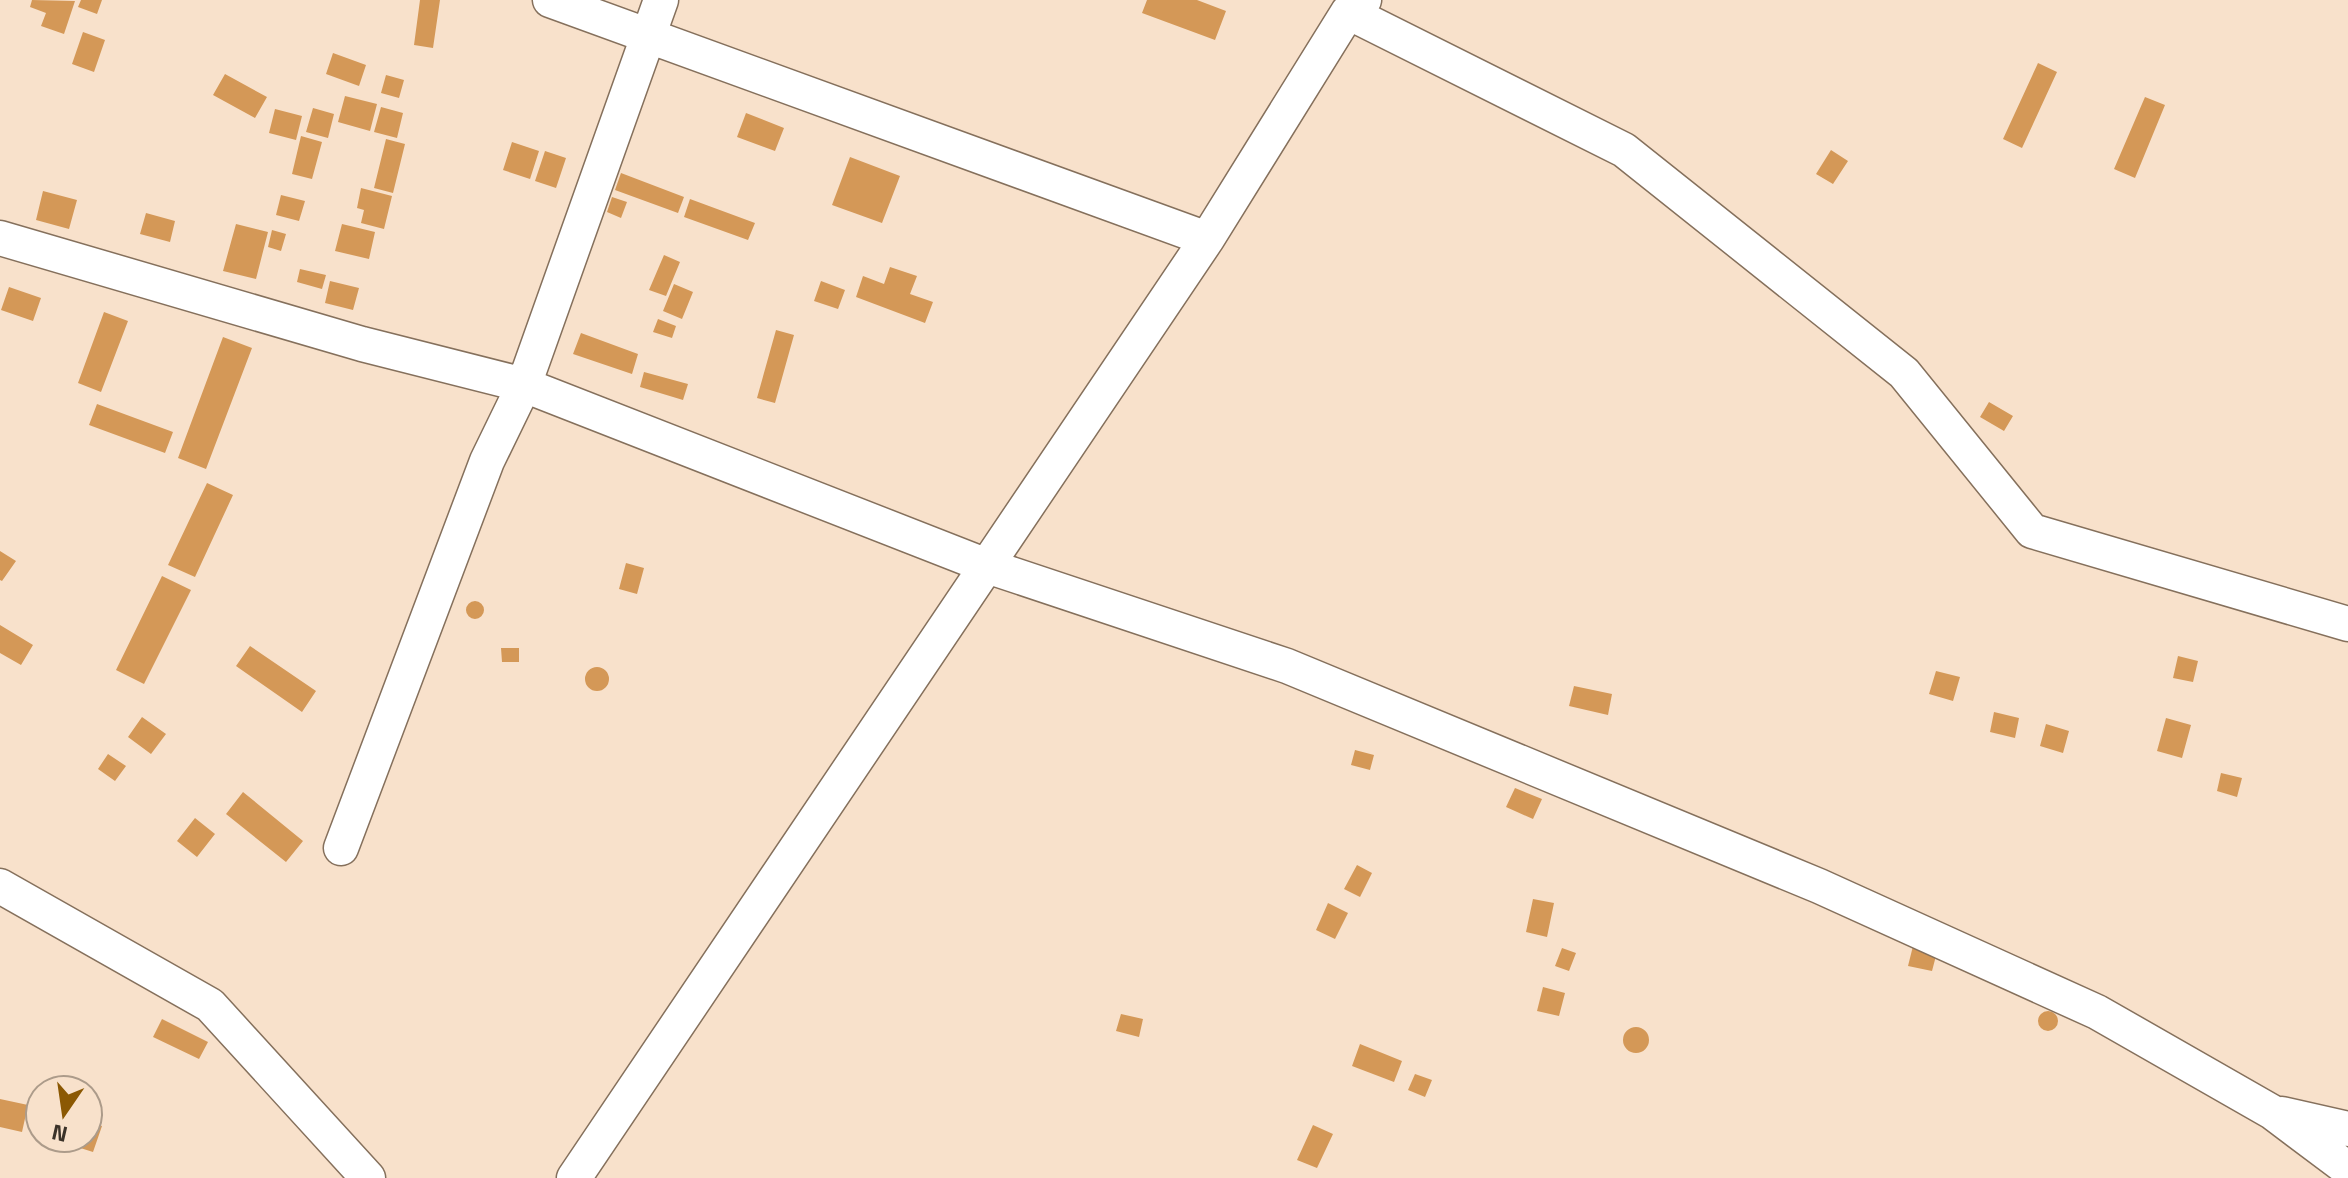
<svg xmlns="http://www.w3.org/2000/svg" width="2348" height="1178" viewBox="0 0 2348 1178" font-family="'Titillium Web',sans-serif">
<rect width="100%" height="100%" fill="#f8e1cb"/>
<path fill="#d49857" d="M32,0L75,1L64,34L41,26L46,13L30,7Z
M81,0H102L97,14L78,7Z
M420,0H440L433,48L414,45Z
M1147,0H1197L1226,11L1215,40L1142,13Z
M83,32L105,40L94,72L72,64Z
M333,53L366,65L359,86L326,74Z
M2038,63L2057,72L2022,148L2003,139Z
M225,74L267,97L255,118L213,95Z
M386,75L404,80L399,98L381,93Z
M345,96L377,104L370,131L338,122Z
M2145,97L2165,105L2135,178L2114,169Z
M381,107L403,113L397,138L374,132Z
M313,108L334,114L328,138L306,132Z
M275,109L302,116L296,140L269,133Z
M746,113L784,128L775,151L737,137Z
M301,136L322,142L312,179L292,174Z
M386,139L405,144L393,193L374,188Z
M512,142L539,151L530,179L503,170Z
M1831,150L1848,161L1833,184L1816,174Z
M545,151L566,158L556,188L535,181Z
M850,157L900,176L882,223L832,205Z
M621,173L684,197L678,213L615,190Z
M361,188L392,196L384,229L361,223L364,210L357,208Z
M43,191L77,200L69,229L36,220Z
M281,195L305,201L299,221L276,215Z
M612,197L627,202L621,218L607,212Z
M690,199L755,223L748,240L684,217Z
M146,213L175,221L170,242L140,234Z
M236,224L268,232L256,279L223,271Z
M342,224L375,232L369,259L335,251Z
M272,230L286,234L281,251L268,247Z
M664,255L680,262L666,296L649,290Z
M890,267L917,276L910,294L933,302L925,323L856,297L863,276L884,284Z
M300,269L326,275L322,289L297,282Z
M330,281L359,288L353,310L325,303Z
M821,281L845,290L838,309L814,301Z
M674,284L693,292L682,319L663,311Z
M9,287L41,298L33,321L1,310Z
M104,312L128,321L101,392L78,383Z
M658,319L676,326L672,338L653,332Z
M776,330L794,335L775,403L757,398Z
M581,333L638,354L632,374L573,354Z
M223,337L252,348L206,469L178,458Z
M644,372L688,384L683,400L640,387Z
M1989,402L2013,416L2004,431L1980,417Z
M97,404L173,432L165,453L89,425Z
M207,483L233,495L195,577L168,565Z
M0,551L16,561L2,581L0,580Z
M626,563L644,568L637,594L619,589Z
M162,576L191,590L144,684L116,670Z
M466 610a9 9 0 1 1 18 0a9 9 0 1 1-18 0Z
M0,625L33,645L21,665L0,653Z
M250,646L316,691L302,712L236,666Z
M501,648H519V662H502Z
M2178,656L2198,661L2193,682L2173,678Z
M585 679a12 12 0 1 1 24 0a12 12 0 1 1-24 0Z
M1936,671L1960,677L1953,701L1929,694Z
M1574,686L1612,694L1608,715L1569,706Z
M1994,712L2019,718L2015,738L1990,732Z
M142,717L166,734L151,754L128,737Z
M2166,718L2191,725L2182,758L2157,751Z
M2046,724L2069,731L2063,753L2040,746Z
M1355,750L1374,755L1370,770L1351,765Z
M108,754L126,766L115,781L98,769Z
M2221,773L2242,778L2237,797L2217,791Z
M1515,788L1542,799L1533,819L1506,807Z
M243,792L303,841L286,862L226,814Z
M195,818L215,834L197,857L177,841Z
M1357,865L1372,873L1360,897L1344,889Z
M1533,899L1554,903L1547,937L1526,932Z
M1328,903L1348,913L1335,939L1316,930Z
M1913,946L1937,952L1932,971L1908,966Z
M1562,948L1576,953L1569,971L1555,966Z
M1543,987L1565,993L1559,1016L1537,1011Z
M2038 1021a10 10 0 1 1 20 0a10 10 0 1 1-20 0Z
M1121,1014L1143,1019L1139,1037L1116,1031Z
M162,1019L208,1042L199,1059L153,1037Z
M1623 1040a13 13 0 1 1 26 0a13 13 0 1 1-26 0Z
M1360,1044L1402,1061L1394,1082L1352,1066Z
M1415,1074L1432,1080L1425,1097L1408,1090Z
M0,1099L28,1105L22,1132L0,1127Z
M88,1122L102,1126L93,1152L52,1139L88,1138Z
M1313,1125L1333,1134L1317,1168L1297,1160Z"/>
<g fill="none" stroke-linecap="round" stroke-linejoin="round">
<defs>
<path id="minor" d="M550,0L1207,239
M1348,12L1624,150L1904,373L2032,531L2348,624
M0,238L362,344L524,385L987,566L1287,666L1819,886L2097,1012L2272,1112L2348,1169
M341,848L487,461L524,385L661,0
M0,886L210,1005L368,1178
M2282,1114L2348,1129
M574,1178L1207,239L1348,12L1364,0"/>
</defs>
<use href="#minor" stroke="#85705c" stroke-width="37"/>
<use href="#minor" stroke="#fff" stroke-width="34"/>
</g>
<g transform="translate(64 1114) rotate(193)"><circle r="38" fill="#f8e1cb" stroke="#ac9b8a" stroke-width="2"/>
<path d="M0-6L14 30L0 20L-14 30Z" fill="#8b5803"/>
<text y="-12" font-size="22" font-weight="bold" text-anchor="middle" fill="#3b3229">N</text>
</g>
</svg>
